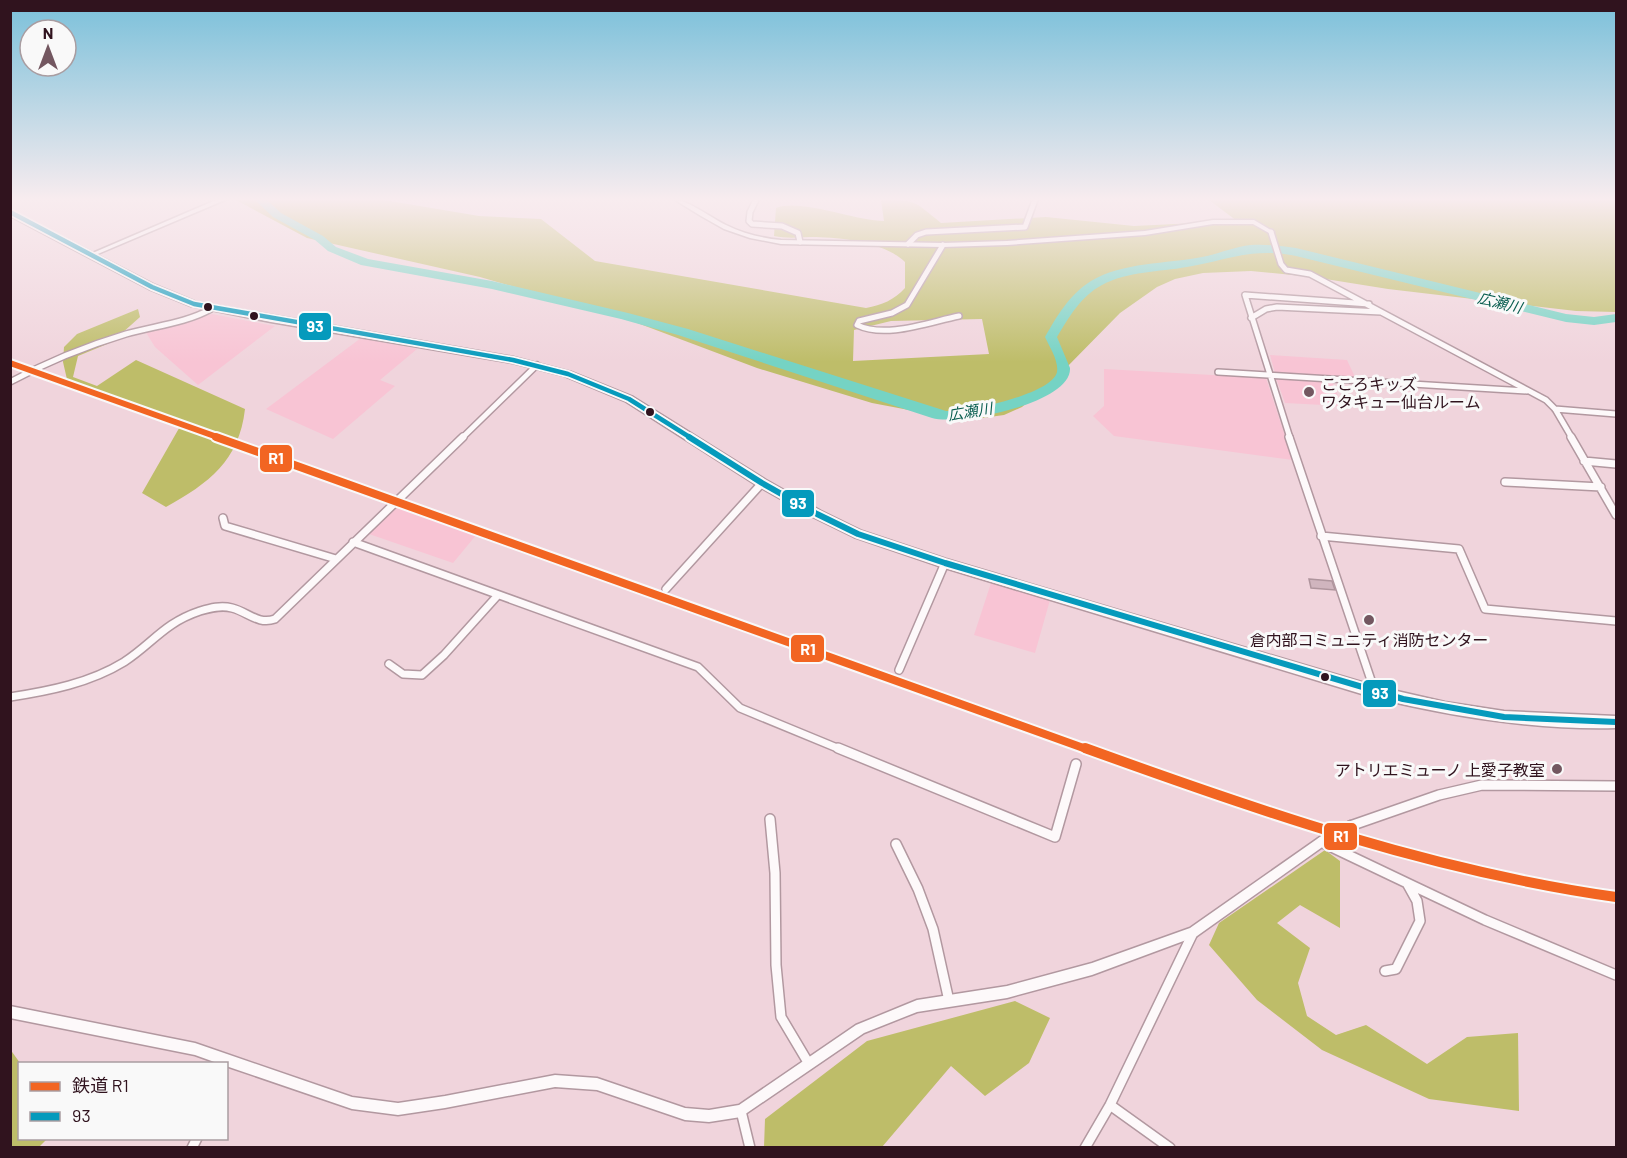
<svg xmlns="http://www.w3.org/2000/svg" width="1627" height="1158" viewBox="0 0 1627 1158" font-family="Barlow,'Noto Sans JP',sans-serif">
<rect width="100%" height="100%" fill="#f0d4dc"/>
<path fill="#f8c4d4" d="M212,314L275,326L198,385L155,347L145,331Z
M361,338L417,349L380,380L395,386L333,439L266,409Z
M1270,355L1347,360L1355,377L1275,373Z
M1104,369L1266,378L1293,460L1114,436L1093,416L1104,406Z
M1276,378L1332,381L1342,406L1285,403Z
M395,507L477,534L453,563L369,534Z
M991,583L1050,600L1035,653L974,635Z"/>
<path fill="#bebd69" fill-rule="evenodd" d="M236,200H384L479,216L541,219L595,261L866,308C882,305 894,300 905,288V262C884,242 844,238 816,237C801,237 788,239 774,236L776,208C801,198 855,221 884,221L881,200C917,200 914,201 941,223L1046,217L1134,226L1237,221L1209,200H1616V312L1576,311L1388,289L1313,277L1251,271L1203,273L1175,279L1157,287L1120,313L1063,371L1022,407L1004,415L982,418L930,414L872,403L757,368L632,321L480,277L307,238ZM982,319L989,354L853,361L854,330L891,321Z
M138,309L140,317L112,342L78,356L73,377L97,386L136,360L245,409C239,461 209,483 166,507L142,493L182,423L69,388L63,362L64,347L77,334Z
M1325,850L1340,861V928L1300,905L1277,923L1310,948L1298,983L1307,1016L1336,1035L1366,1025L1427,1064L1467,1037L1518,1033L1519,1111L1429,1099L1322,1050L1257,1000L1209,945L1219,923Z
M1015,1001L1050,1018L1029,1063L985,1096L951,1066L882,1147H764L765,1119L867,1041Z
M10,1049L20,1063V1138L47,1139L39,1147H11Z"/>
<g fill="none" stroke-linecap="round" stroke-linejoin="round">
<path fill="#75d3c4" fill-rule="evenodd" d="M255,200H267L281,213L323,236L336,247L368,259L492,281L628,313L688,329L946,411C965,413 1053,394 1057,372C1059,361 1049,346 1045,337C1057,316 1069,295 1091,281C1123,262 1166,264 1202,257C1218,254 1233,247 1251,245C1266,244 1281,246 1296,248L1566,314L1594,317L1616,314V322L1594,325L1566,322L1296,256C1252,247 1229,260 1187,267C1159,272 1128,271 1102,285C1081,296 1069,317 1057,337L1070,368C1072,403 959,426 932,418L678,335L621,319L492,289L361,265L328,251L315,240L273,217Z"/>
</g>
<path fill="#d0b5be" stroke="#af959d" stroke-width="1.5" d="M1309,579L1332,581L1335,590L1311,588Z"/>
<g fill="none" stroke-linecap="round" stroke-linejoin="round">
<defs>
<path id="minor-far2" d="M756,200L750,212L749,221L752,224L782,226L798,233L800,242
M1271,232L1281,264L1286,270L1310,274L1546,400L1555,409L1572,438
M908,244L917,235L926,232L1025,227L1035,200
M943,245L907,305L892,313L859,321L857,325C886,339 929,322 959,316
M1251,318L1266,309L1277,307L1381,312
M1218,372L1527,391
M10,382C47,362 86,346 126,334C154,326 186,323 211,309
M1555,409L1616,414
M462,438L537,365
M1290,438L1245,295L1369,304"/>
<path id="minor-far1" d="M1289,437L1375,692
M1571,437L1616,515
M1584,461L1616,464
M1505,482L1601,487
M223,518L225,526L336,559
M1321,536L1459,549L1485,609L1616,621
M353,542L698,667L740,708L842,750
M666,589L762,483
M389,664L403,674L422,675L444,655L498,595
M899,670L945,563
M10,697C49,691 90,683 124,662C153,643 164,623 200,611C210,608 221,605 232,608C248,612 258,625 275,619L463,437"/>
<path id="minor" d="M838,748L1055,837L1076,764
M770,819L775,873L776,965L781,1017L809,1064
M1350,826L1439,795L1482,785L1616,786
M1321,842L1407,883L1417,901L1420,921L1396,969L1385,971
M896,844L918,889L933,929L949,1001
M1407,883L1485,920L1616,975
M1110,1105L1170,1148
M741,1111L750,1148
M192,1148L197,1138
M1085,1148L1110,1105L1193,933"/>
<path id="tertiary" d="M216,200H225L93,256L88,255Z
M675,200C688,200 713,219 726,225C744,234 762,238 781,240L943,243L1007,241L1145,231L1213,220H1254L1274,232L1269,233L1253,224H1213L1145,235L1007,245L943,247L781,244L750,238L724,229L701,216Z
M1350,821L1354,823L1355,826L1354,829L1335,838L1197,936L1092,975L1007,998L917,1012L864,1033L741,1117L709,1122L685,1120L597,1090L555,1087L445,1108L398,1115L352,1109L226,1066V1064H220L195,1055L10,1018V1006L195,1043L352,1097L398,1103L445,1096L555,1075L597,1078L685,1108L709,1110L739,1105L856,1025L917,1000L1007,986L1092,963L1190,928L1327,832Z"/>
<path id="trunk" d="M10,210L155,285L196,302L513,357L571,372L633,397L766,480L821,511L862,531L946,559L1375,686L1445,702L1504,711L1616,716V728C1534,730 1455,717 1375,698L945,568L854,537L813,517L758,486L625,401L565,376L513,363L271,322L191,306L149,289L10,216Z"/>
</defs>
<use href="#minor-far2" stroke="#b298a0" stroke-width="8"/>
<use href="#minor-far1" stroke="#b298a0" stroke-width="10"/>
<use href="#minor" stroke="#b298a0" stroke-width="12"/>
<use href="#tertiary" stroke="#b298a0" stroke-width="3"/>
<use href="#trunk" stroke="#b298a0" stroke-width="3"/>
<use href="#minor-far2" stroke="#fdf9fa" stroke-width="5"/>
<use href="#minor-far1" stroke="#fdf9fa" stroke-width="7"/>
<use href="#minor" stroke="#fdf9fa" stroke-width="9"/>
<use href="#tertiary" fill="#fdf9fa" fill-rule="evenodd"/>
<use href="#trunk" fill="#fdf9fa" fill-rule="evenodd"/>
<defs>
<path id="bus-1-far1" d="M10,212L152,287L194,304L513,360L568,374L629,399L691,438"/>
<path id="bus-1" d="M689,437L762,483L817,514L858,534L945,563L1403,699L1504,717L1616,722"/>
</defs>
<use href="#bus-1-far1" stroke="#f9f9f9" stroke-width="8"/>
<use href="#bus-1" stroke="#f9f9f9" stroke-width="10"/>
<use href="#bus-1-far1" stroke="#059abc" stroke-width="4.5"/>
<use href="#bus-1" stroke="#059abc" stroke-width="6"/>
<defs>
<path id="rail-1-far2" d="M10,363L220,438"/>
<path id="rail-1-far1" d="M216,437L1089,750"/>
<path id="rail-1" d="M1085,748C1259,811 1432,871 1616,897"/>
</defs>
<use href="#rail-1-far2" stroke="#f9f9f9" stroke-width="10"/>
<use href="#rail-1-far1" stroke="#f9f9f9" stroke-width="12"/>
<use href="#rail-1" stroke="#f9f9f9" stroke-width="14"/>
<use href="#rail-1-far2" stroke="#f26522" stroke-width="6"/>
<use href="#rail-1-far1" stroke="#f26522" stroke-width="8"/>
<use href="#rail-1" stroke="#f26522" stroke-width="10"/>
</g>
<linearGradient id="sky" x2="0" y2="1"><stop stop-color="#7ac0da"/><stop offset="0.55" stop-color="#f8ecef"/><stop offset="1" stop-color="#f8ecef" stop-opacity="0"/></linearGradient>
<rect width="1627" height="362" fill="url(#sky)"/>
<g fill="#30131e" stroke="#f9f9f9" stroke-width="2">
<circle cx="208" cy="307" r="5"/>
<circle cx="254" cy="316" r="5"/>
<circle cx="650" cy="412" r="5"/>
<circle cx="1325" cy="677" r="5"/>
</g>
<g fill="#735760" stroke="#f9f9f9" stroke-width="2">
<circle cx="1309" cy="392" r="6"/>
<circle cx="1369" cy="620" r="6"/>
<circle cx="1557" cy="769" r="6"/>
</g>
<g text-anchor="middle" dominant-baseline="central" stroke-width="6" stroke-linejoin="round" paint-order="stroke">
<g font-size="15" font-style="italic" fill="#085d4f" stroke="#f9f9f9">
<text transform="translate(1500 302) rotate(14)">広瀬川</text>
<text transform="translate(970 411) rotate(-9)">広瀬川</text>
</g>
<g font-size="16" fill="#30131e" stroke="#f9f9f9" text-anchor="start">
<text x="1321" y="383">こころキッズ<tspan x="1321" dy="18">ワタキュー仙台ルーム</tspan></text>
<text x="1369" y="639" text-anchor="middle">倉内部コミュニティ消防センター</text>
<text x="1545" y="769" text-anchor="end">アトリエミューノ 上愛子教室</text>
</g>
</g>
<g stroke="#f9f9f9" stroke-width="2">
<rect x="298" y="312" width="34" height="29" rx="6" fill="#059abc"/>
<rect x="259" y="444" width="34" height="29" rx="6" fill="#f26522"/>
<rect x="781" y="489" width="34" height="29" rx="6" fill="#059abc"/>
<rect x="790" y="634" width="35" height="29" rx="6" fill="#f26522"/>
<rect x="1362" y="679" width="35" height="29" rx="6" fill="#059abc"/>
<rect x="1323" y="822" width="35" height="29" rx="6" fill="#f26522"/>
</g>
<g font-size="16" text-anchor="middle" font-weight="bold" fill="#fff">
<text x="315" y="332">93</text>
<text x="276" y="464">R1</text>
<text x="798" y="509">93</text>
<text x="808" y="655">R1</text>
<text x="1380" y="699">93</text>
<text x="1341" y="842">R1</text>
</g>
<rect width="1627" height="1158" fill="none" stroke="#30131e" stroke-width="24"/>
<rect x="18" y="1062" width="210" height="78" fill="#f9f9f9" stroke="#a99da1" stroke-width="1.5"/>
<rect x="30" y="1082" width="30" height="9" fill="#f26522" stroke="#a99da1" stroke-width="1.5"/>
<text x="72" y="1092" font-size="18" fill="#30131e">鉄道 R1</text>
<rect x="30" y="1112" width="30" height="9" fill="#059abc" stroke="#a99da1" stroke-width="1.5"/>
<text x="72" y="1122" font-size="18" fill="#30131e">93</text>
<g transform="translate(48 48)"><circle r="28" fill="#f9f9f9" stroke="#a99da1" stroke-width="1.5"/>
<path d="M0-4.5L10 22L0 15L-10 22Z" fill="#735760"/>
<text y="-9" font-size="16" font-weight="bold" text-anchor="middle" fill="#30131e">N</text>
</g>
</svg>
